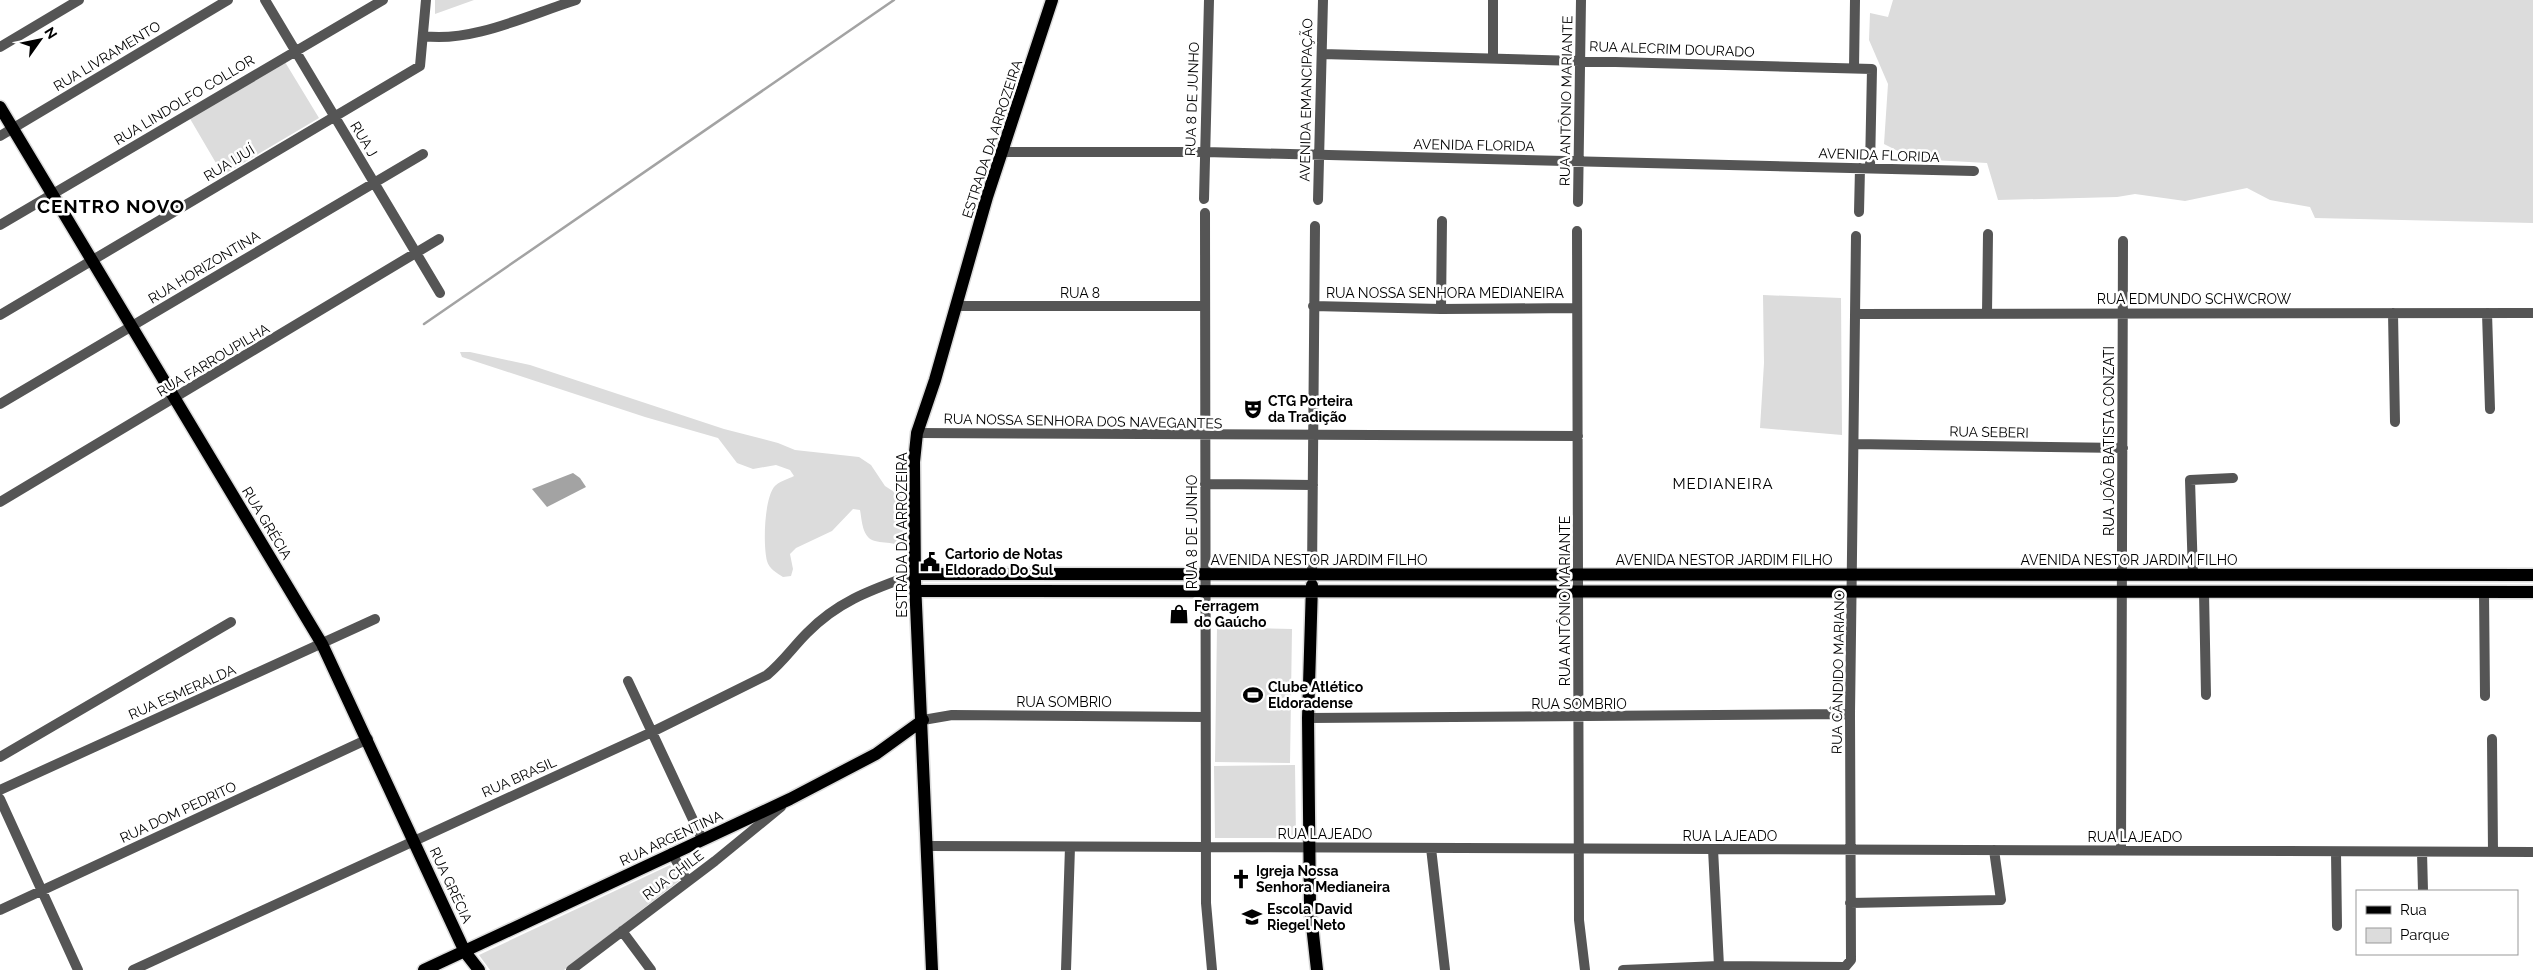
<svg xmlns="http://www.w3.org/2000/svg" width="2533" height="970" viewBox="0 0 2533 970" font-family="Raleway,sans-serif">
<rect width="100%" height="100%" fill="#fff"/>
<path fill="#dcdcdc" d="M435,0H474L435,14Z
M1893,0H2533V223L2315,218L2310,207L2270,200L2247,188L2185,201L2135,194L2117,197L1998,200L1987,163L1914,159L1884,144L1888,84L1869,40L1870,13L1888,17Z
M285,62L319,118L223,175L189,117Z
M1763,295L1841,298L1842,435L1760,428L1764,363Z
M460,352H470L530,365L724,429L778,443L795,450L859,457L871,465L885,486L902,497L903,535L895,544C888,542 881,543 875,541C862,538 862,520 860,510L853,509L832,531L796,548L790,554L793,569L791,576L783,577C777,573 769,569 767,561C763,545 764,501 774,487C778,482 788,479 794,476L790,470L776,465L753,469L737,463L718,438L645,417L462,357Z
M1217,627L1292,629L1290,763L1215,762Z
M1295,765L1296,838H1215L1214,766Z
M670,865L679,881L564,970H490L479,955Z"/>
<path fill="#a3a3a3" d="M573,473L580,478L586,487L547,507L532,489Z"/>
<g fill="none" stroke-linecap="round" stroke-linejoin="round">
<path stroke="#a3a3a3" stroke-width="2.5" d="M424,324L894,0"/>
<defs>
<path id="major" d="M0,107L322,644L465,952L479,970
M915,574L2533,575
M1312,585L1308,718L1310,907L1317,970
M916,591L2533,592
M424,970L790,799L876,754L923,720
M932,970L915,582L914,462L917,433L935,380L987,197L1052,0"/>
</defs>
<use href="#major" stroke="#dbdbdb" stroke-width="15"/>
<path stroke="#555" stroke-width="10" d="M265,0L440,293
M1493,0V57
M423,36C472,43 528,15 576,0
M0,47L79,0
M1322,54L1872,69L1870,168
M1854,68L1855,0
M0,136L228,0
M1003,152H1205L1974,171
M1204,199L1209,0
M1318,200L1323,0
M1578,202L1581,0
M1859,212L1860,168
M1205,213L1206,903L1212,970
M0,225L383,0
M1577,231L1579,920L1585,970
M956,306H1204
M1313,306L1441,309L1577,308
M1441,309L1442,221
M2393,313L2395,422
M2487,313L2490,409
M1855,314L2533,313
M1987,314L1988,234
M0,315L420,66L426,0
M0,404L423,154
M917,433L1578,436
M1854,444L2123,448
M1205,484L1313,485
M0,502L439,239
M1312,575L1315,226
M2193,575L2190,480L2233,478
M2204,592L2206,695
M2484,592L2485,696
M628,681L702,839
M1308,718L1850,714
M923,720L952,715L1205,717
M2492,739L2493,852
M0,757L231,622
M0,790L375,619
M0,799L78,970
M927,846L2533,852
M1431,848L1445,970
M1713,849L1719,966
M2121,851L2123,241
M2336,852L2337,926
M2422,852L2423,891
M672,853L687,881
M1850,903L2001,900L1994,850
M0,910L368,739
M622,931L651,970
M133,970L652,732L767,675C783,662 793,647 807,633C839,600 874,589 915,574
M571,970L715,861L781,807
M1066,970L1070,847
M1623,970L1719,966L1845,967L1851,960L1850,714L1856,236"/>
<use href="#major" stroke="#000" stroke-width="12"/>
</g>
<defs>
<symbol id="theatre-bare" viewBox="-9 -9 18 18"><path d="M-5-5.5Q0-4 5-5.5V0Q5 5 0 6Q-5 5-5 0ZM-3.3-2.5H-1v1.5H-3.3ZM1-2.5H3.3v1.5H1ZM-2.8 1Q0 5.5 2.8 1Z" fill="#000" stroke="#fff" stroke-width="2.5" paint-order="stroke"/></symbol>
<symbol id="civic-bare" viewBox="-9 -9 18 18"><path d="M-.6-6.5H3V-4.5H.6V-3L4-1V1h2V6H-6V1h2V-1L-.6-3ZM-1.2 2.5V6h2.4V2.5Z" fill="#000" stroke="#fff" stroke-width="2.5" paint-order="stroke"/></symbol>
<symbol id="shop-bare" viewBox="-9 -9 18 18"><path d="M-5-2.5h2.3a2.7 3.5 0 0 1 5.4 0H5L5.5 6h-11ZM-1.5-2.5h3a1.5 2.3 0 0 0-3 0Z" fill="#000" stroke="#fff" stroke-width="2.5" paint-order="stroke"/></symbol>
<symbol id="stadium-bare" viewBox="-9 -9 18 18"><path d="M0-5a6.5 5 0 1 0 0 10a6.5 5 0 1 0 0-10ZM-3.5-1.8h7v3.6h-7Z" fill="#000" stroke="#fff" stroke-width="2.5" paint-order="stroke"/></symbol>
<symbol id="church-bare" viewBox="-9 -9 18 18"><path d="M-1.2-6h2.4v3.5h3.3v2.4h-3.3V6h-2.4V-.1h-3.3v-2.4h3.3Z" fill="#000" stroke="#fff" stroke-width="2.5" paint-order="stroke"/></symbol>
<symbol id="school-bare" viewBox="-9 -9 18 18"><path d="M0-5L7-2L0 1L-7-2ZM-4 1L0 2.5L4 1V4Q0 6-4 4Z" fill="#000" stroke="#fff" stroke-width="2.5" paint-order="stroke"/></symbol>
</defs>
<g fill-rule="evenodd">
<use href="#theatre-bare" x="1239" y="395" width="28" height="28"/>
<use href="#civic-bare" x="916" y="548" width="28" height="28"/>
<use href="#shop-bare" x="1165" y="600" width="28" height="28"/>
<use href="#stadium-bare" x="1239" y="681" width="28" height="28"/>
<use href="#church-bare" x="1227" y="865" width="28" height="28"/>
<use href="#school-bare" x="1238" y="903" width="28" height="28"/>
</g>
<g text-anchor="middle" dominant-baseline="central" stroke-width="5" stroke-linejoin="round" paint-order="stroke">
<g font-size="14" fill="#000" stroke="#fff">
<text transform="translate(1672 49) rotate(2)">RUA ALECRIM DOURADO</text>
<text transform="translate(107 56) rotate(-31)">RUA LIVRAMENTO</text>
<text transform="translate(1192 99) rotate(-88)">RUA 8 DE JUNHO</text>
<text transform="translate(184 100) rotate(-31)">RUA LINDOLFO COLLOR</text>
<text transform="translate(1306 100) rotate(-89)">AVENIDA EMANCIPAÇÃO</text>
<text transform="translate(1566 101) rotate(-89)">RUA ANTÔNIO MARIANTE</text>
<text transform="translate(364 139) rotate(59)">RUA J</text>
<text transform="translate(992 139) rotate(-72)">ESTRADA DA ARROZEIRA</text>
<text transform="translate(1474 145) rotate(1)">AVENIDA FLORIDA</text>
<text transform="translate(1879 155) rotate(2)">AVENIDA FLORIDA</text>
<text transform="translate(229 163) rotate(-31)">RUA IJUÍ</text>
<text transform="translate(204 267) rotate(-31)">RUA HORIZONTINA</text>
<text x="1080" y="293">RUA 8</text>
<text x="1445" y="293">RUA NOSSA SENHORA MEDIANEIRA</text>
<text x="2194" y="299">RUA EDMUNDO SCHWCROW</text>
<text transform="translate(213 360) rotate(-31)">RUA FARROUPILHA</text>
<text transform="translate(1083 421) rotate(1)">RUA NOSSA SENHORA DOS NAVEGANTES</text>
<text transform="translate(1989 432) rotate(1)">RUA SEBERI</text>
<text transform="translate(2109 441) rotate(-90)">RUA JOÃO BATISTA CONZATI</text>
<text transform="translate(267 523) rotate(59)">RUA GRÉCIA</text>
<text transform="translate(1192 532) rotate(-90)">RUA 8 DE JUNHO</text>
<text transform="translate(902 535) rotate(-90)">ESTRADA DA ARROZEIRA</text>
<text x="1319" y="560">AVENIDA NESTOR JARDIM FILHO</text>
<text x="1724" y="560">AVENIDA NESTOR JARDIM FILHO</text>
<text x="2129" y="560">AVENIDA NESTOR JARDIM FILHO</text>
<text transform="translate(1565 601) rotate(-90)">RUA ANTÔNIO MARIANTE</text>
<text transform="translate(1838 672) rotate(-89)">RUA CÂNDIDO MARIANO</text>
<text transform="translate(182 692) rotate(-24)">RUA ESMERALDA</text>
<text x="1064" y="702">RUA SOMBRIO</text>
<text x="1579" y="704">RUA SOMBRIO</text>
<text transform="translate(519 777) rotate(-24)">RUA BRASIL</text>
<text transform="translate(178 812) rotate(-25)">RUA DOM PEDRITO</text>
<text x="1325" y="834">RUA LAJEADO</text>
<text x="1730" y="836">RUA LAJEADO</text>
<text x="2135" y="837">RUA LAJEADO</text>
<text transform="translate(671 838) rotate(-25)">RUA ARGENTINA</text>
<text transform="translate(673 875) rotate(-37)">RUA CHILE</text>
<text transform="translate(451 885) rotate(65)">RUA GRÉCIA</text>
</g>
<g font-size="14" font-weight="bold" fill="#000" stroke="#fff" text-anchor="start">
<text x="1268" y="401">CTG Porteira<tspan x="1268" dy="16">da Tradição</tspan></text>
<text x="945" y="554">Cartorio de Notas<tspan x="945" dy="16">Eldorado Do Sul</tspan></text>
<text x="1194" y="606">Ferragem<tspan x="1194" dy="16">do Gaúcho</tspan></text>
<text x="1268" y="687">Clube Atlético<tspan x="1268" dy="16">Eldoradense</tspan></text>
<text x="1256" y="871">Igreja Nossa<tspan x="1256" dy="16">Senhora Medianeira</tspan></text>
<text x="1267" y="909">Escola David<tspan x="1267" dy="16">Riegel Neto</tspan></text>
</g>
<g font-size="15" letter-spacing="1" fill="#000" stroke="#fff">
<text x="1723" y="484">MEDIANEIRA</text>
</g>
<g font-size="19" font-weight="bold" letter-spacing="1" fill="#000" stroke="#fff">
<text x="111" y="206">CENTRO NOVO</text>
</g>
</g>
<rect x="2356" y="890" width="162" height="65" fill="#ffffff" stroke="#999999"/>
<rect x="2366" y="906" width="25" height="8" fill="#000000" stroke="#999999"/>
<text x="2400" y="915" font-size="15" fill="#000000">Rua</text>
<rect x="2366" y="928" width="25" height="15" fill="#dcdcdc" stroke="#999999"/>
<text x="2400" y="940" font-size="15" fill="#000000">Parque</text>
<g transform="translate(40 40) rotate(57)" stroke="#ffffff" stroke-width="4" paint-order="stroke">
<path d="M0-4L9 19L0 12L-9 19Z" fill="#000000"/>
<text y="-8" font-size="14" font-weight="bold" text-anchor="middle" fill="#000000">N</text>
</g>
</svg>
